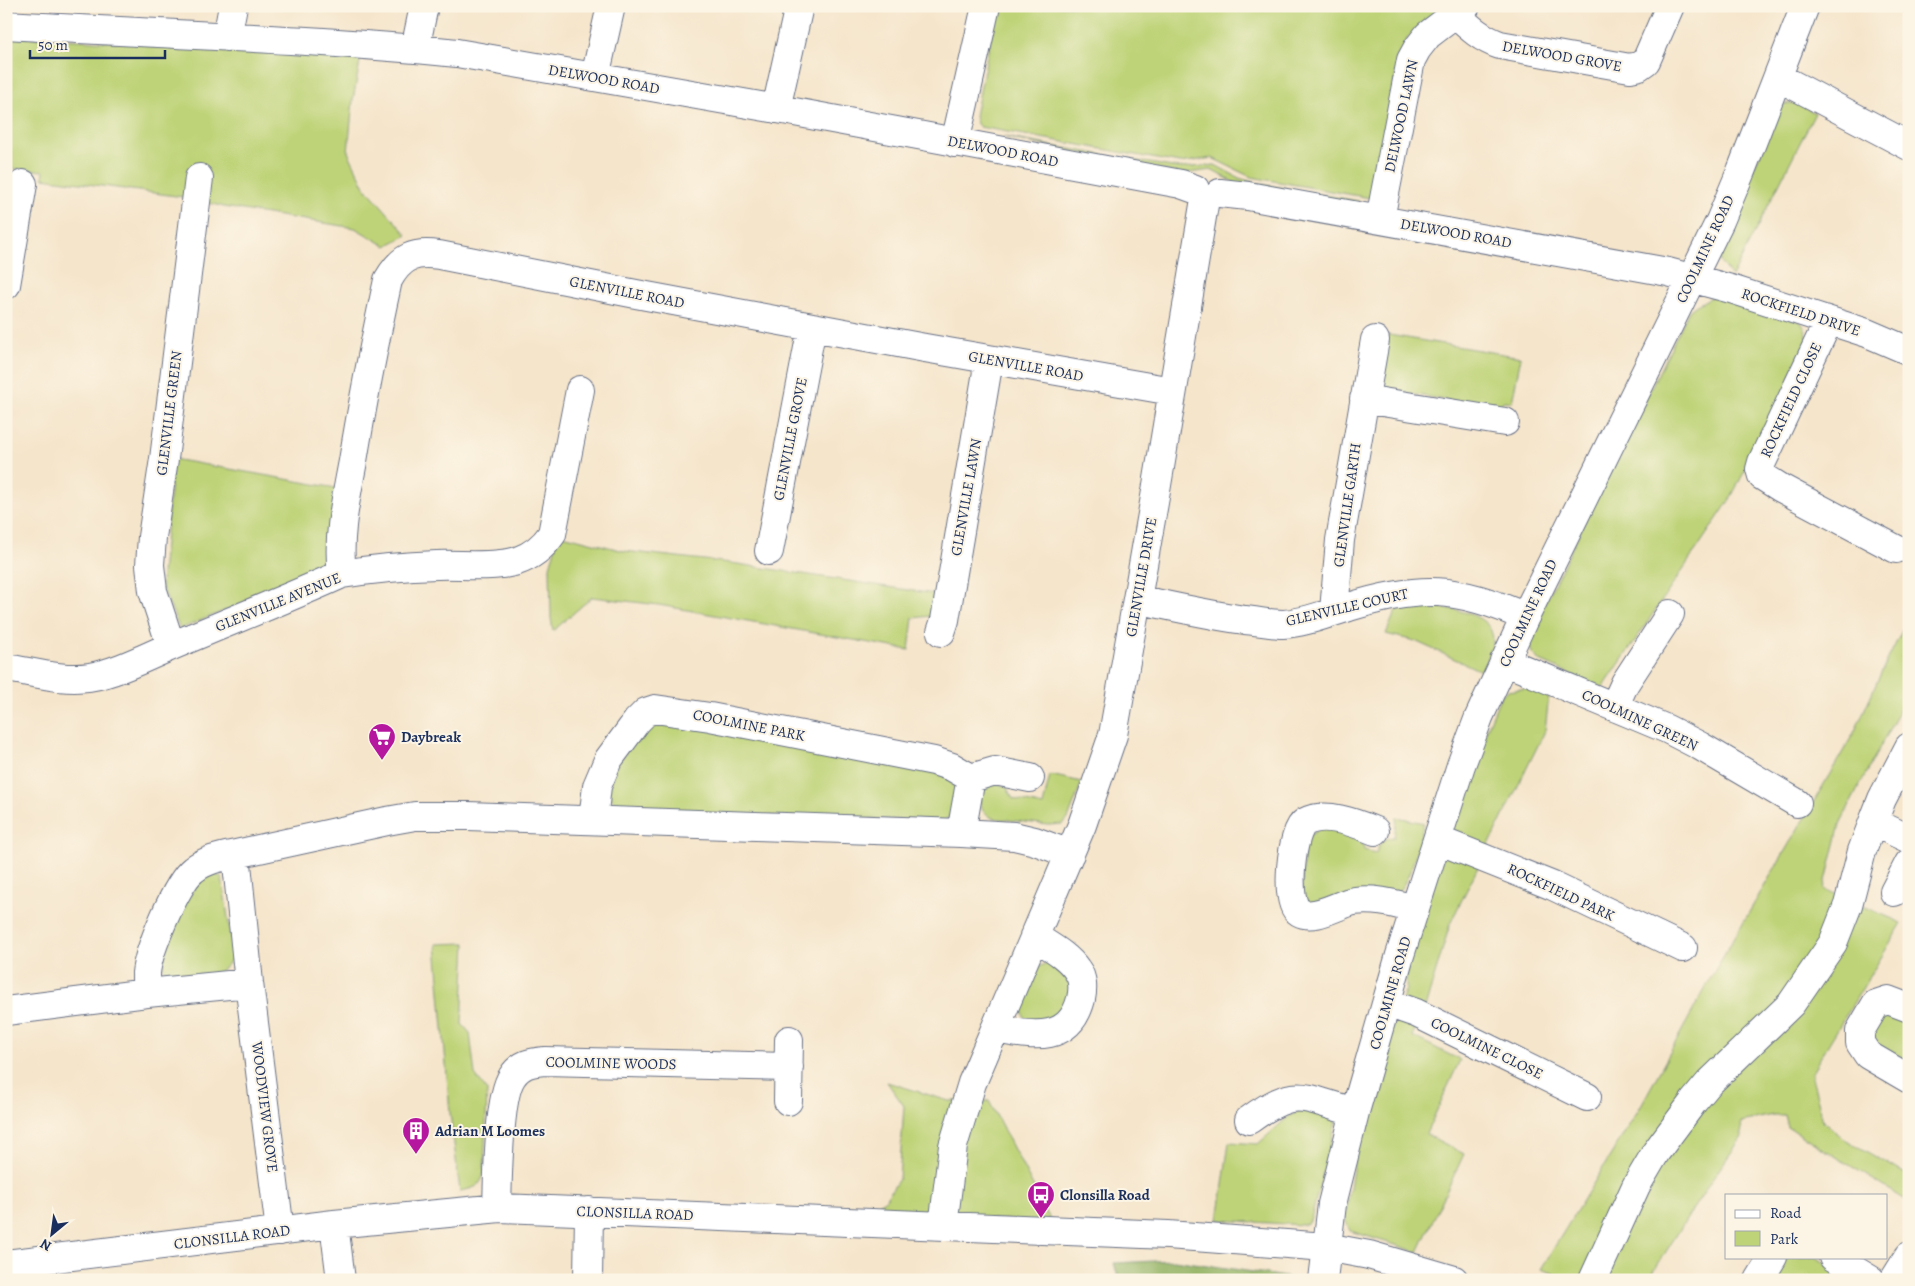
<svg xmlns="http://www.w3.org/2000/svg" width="1915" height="1286" viewBox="0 0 1915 1286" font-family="Alegreya,serif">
<rect width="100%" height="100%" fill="#fcf5e5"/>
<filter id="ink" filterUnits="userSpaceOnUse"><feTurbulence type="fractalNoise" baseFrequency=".02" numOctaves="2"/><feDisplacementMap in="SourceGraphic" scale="10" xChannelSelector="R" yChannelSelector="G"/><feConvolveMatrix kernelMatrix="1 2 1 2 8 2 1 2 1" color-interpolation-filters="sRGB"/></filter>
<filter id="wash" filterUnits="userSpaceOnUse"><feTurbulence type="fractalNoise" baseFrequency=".0096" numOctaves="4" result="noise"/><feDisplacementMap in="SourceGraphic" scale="20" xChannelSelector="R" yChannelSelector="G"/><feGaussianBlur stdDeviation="1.12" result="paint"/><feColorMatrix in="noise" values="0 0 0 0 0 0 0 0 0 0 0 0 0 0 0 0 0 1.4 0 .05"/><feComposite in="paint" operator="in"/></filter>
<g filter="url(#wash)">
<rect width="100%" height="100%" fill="#f5e5cb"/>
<path fill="#bed377" stroke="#6c816a" d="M997,6H1442L1425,20L1407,39L1398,62L1373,195L1370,198L1251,177L1212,158L1180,163L980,127L977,124L975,116Z
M6,36L361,56L353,100L348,152L365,187L407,235L386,246L355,228L224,207L191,198L43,178L44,171L6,168Z
M1790,103L1799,104L1815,113L1732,277L1720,262L1719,249L1781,105Z
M1003,137L1172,167L1182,168L1215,165L1239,178L1256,183L1359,201L1356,203L1237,184L1211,170L1181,174Z
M1715,295L1801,322C1809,335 1809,341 1805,356L1729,501L1603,688L1540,661L1532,653L1527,639L1689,311L1695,306Z
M1383,334L1521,357L1512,402L1504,401L1493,409L1385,389L1381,384Z
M173,459L336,488C332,512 329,555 316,573L180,629L161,585Z
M559,534L624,551L731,563L934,594L931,616L913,618L909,650L659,605L592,597L553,631L551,618L550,567Z
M1416,606C1439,607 1495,609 1493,642C1492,652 1485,663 1481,671L1415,641L1386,634L1396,610Z
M1909,617V692L1866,773L1840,824L1824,889L1902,923L1811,1073L1823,1121L1843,1138L1909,1176V1202L1788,1127L1785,1115H1773L1741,1122L1742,1137L1707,1187L1648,1280H1572L1541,1269L1639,1109L1713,974L1855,731L1881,673Z
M1529,688L1549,695L1545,731L1450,924L1425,1008L1412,1036L1460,1060L1426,1134L1464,1154L1418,1252L1350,1231L1345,1219L1358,1137L1376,1072L1406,989L1407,963L1476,756L1501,695L1507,691Z
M653,718L919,765L957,782L954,813L944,821L627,812L615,803L611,797L609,792L612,770Z
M1050,775L1082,782L1068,819L1062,824L1049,825L992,818C976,808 976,792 992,783L1006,786L1013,799L1043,806Z
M1397,817L1424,823C1417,846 1414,873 1398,892L1317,905L1301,899L1305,838L1323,827L1362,840L1364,850L1376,853C1380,842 1383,838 1394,837Z
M210,875H217L222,878L233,951C232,959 229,966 221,970C209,978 177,980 164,973C159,955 185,905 194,888L202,880Z
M466,943L462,1024L470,1033L475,1075L487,1091L484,1173C480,1188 474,1188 460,1191L450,1113L436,944Z
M1047,963L1058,965L1074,989L1058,1023L1027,1022C1014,1000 1024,989 1034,969Z
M1880,1013L1909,1017V1069L1872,1047L1870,1027Z
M887,1082L949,1101H989L1052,1223L866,1211L886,1199L899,1179L904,1106Z
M1301,1110L1325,1115L1336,1122L1312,1215L1309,1222L1304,1225L1218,1220L1229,1142L1258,1144L1288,1117Z
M1781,1257H1816L1853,1280H1767Z"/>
<path fill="#96b568" stroke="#587263" d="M1174,1260L1293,1278L1303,1280H1119L1114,1263Z"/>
</g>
<g filter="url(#ink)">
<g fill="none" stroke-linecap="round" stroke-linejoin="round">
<defs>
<path id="minor" d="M1456,15C1470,28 1482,39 1500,45L1630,68L1639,66L1646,61L1670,6
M6,25C156,34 307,38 457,53L789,111L1181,184L1195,189
M227,37L233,6
M415,49L424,6
M595,77L611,6
M1778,77L1909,146
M776,109L799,6
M955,143L986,6
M1220,193L1248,196L1668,272L1731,289L1867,333L1909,351
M1380,219L1411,60L1417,49L1428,35L1466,6
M6,285L23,184
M1828,322L1762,462L1760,469L1762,476L1781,488L1896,549
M1364,399L1505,422
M769,551L812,327
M342,574C337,536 346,499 353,461C363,400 375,340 388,280C401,257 414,251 439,255L636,294L925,348L1172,391
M1137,599C1173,607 1209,615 1245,620C1257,621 1270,624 1283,624C1305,623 1328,613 1349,607C1419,585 1457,586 1525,617
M1334,611L1340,540L1375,340
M941,632L945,620L989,360
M171,646L153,591L150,565L152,537L164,459L199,178
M1504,661L1667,729L1700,746L1797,803
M6,668C33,672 62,681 89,677C117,673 154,653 181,642C235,619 289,598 342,574C373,569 405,566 437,565C460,564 496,568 517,561C532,556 543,547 552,534L580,390
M1614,707L1625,683L1670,614
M593,820L597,786L608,760L637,721L646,712L655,709L710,717L934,761L952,767L971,778L995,771L1030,778
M1873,822L1909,839
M1375,831C1356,823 1325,811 1305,822C1291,830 1284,903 1299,912C1315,921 1338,904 1354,901C1375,898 1395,904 1415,909
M961,833L971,778
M1438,840L1553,886L1683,948
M236,854L249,983L280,1231
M1894,892L1909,863
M147,993C146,986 146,980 146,973C148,952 176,883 193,870C205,860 221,857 236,854L387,821L415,816H468L961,833L1014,836L1035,841L1070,854
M1387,1003L1416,1013L1587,1097
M1909,1008L1888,1000L1876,1004L1860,1031V1043L1868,1055L1909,1079
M6,1011L147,993L249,983
M995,1029C1030,1035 1069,1045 1081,999C1083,990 1083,978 1077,970C1067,955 1049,946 1034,936
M788,1101L789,1040
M1249,1120C1298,1084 1303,1099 1355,1112
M497,1208C498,1180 498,1098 512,1077C520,1064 531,1062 545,1061L789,1067
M334,1224L341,1280
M943,1226L953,1146L972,1083L1082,825L1113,735L1155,497L1204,205
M1833,1257L1871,1280
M6,1264L334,1224L500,1208L1168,1235L1326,1247L1369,1255L1454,1280
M588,1280L589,1211
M1323,1280L1332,1204L1355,1112L1400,955L1461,765L1479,717L1525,617L1720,221L1741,171L1805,6
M1593,1280L1636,1186L1656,1152L1694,1101L1709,1083L1791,1004L1833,943L1848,905L1862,851L1873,822L1882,799L1909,747
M1759,1280L1773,1257
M1894,1280L1909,1256"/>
</defs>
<use href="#minor" stroke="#676f84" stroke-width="30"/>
<use href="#minor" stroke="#fff" stroke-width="28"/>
</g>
</g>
<defs>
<symbol id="supermarket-pin" viewBox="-11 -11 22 30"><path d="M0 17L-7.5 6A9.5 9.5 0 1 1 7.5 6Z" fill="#b5179e" stroke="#fcf5e5"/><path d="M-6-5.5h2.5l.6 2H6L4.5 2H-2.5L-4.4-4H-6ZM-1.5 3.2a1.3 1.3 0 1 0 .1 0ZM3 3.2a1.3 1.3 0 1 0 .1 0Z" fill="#fff"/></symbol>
<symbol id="building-pin" viewBox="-11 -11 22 30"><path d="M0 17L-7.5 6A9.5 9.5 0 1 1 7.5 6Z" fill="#b5179e" stroke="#fcf5e5"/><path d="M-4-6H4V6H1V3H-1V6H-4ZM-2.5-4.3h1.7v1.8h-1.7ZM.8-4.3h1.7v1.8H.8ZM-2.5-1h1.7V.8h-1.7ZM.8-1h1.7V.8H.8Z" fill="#fff"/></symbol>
<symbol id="bus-pin" viewBox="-11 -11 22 30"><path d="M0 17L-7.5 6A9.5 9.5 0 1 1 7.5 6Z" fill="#b5179e" stroke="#fcf5e5"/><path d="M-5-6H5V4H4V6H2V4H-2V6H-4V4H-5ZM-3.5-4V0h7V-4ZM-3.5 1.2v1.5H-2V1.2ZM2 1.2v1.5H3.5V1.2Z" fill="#fff"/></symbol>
</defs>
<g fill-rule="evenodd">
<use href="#supermarket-pin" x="366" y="721" width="32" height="43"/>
<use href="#building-pin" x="400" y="1115" width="32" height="43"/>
<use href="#bus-pin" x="1025" y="1179" width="32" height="43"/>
</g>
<g text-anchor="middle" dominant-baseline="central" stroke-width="4" stroke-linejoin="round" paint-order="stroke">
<g font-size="15" fill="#1b2f5e" stroke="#fcf5e5">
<text transform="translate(1562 56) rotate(10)">DELWOOD GROVE</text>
<text transform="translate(604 79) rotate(10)">DELWOOD ROAD</text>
<text transform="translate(1401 116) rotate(-78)">DELWOOD LAWN</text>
<text transform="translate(1003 151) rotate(11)">DELWOOD ROAD</text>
<text transform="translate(1456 233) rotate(10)">DELWOOD ROAD</text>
<text transform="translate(1705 249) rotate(-65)">COOLMINE ROAD</text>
<text transform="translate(627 292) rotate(11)">GLENVILLE ROAD</text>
<text transform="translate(1801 312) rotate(18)">ROCKFIELD DRIVE</text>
<text transform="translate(1026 366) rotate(10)">GLENVILLE ROAD</text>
<text transform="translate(1791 400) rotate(-65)">ROCKFIELD CLOSE</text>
<text transform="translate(169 413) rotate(-83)">GLENVILLE GREEN</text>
<text transform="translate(790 439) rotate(-79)">GLENVILLE GROVE</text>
<text transform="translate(966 497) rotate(-80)">GLENVILLE LAWN</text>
<text transform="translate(1347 505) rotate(-82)">GLENVILLE GARTH</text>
<text transform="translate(1141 577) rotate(-80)">GLENVILLE DRIVE</text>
<text transform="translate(278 602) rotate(-22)">GLENVILLE AVENUE</text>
<text transform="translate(1347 607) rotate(-13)">GLENVILLE COURT</text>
<text transform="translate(1528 613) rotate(-65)">COOLMINE ROAD</text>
<text transform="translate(1640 720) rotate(25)">COOLMINE GREEN</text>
<text transform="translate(749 725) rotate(11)">COOLMINE PARK</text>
<text transform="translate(1561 892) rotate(25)">ROCKFIELD PARK</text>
<text transform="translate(1390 993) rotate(-74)">COOLMINE ROAD</text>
<text transform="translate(1487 1048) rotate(26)">COOLMINE CLOSE</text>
<text transform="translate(611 1063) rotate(1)">COOLMINE WOODS</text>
<text transform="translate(265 1107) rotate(83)">WOODVIEW GROVE</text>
<text transform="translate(635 1213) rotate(2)">CLONSILLA ROAD</text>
<text transform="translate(232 1237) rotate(-7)">CLONSILLA ROAD</text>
</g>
<g font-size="15" font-weight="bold" fill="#1b2f5e" stroke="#fcf5e5" text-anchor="start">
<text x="401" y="737">Daybreak</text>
<text x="435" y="1131">Adrian M Loomes</text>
<text x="1060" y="1195">Clonsilla Road</text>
</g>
</g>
<rect width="1915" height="1286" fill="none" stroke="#fcf5e5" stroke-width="25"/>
<rect x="1725" y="1194" width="162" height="65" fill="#fcf5e5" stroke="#a2a6af"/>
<rect x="1735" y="1210" width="25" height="8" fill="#ffffff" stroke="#a2a6af"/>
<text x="1770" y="1218" font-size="15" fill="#1b2f5e">Road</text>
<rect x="1735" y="1231" width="25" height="15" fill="#bed377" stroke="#a2a6af"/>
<text x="1770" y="1244" font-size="15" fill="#1b2f5e">Park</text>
<g transform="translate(52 1234) rotate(209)" stroke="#fcf5e5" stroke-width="4" paint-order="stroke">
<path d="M0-4L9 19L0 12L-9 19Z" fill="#1b2f5e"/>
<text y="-8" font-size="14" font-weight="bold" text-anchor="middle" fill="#1b2f5e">N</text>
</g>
<path d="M30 50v8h135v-8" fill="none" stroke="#1b2f5e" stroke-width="2.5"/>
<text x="38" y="50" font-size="15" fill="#1b2f5e" stroke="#fcf5e5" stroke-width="4" paint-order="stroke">50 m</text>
</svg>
